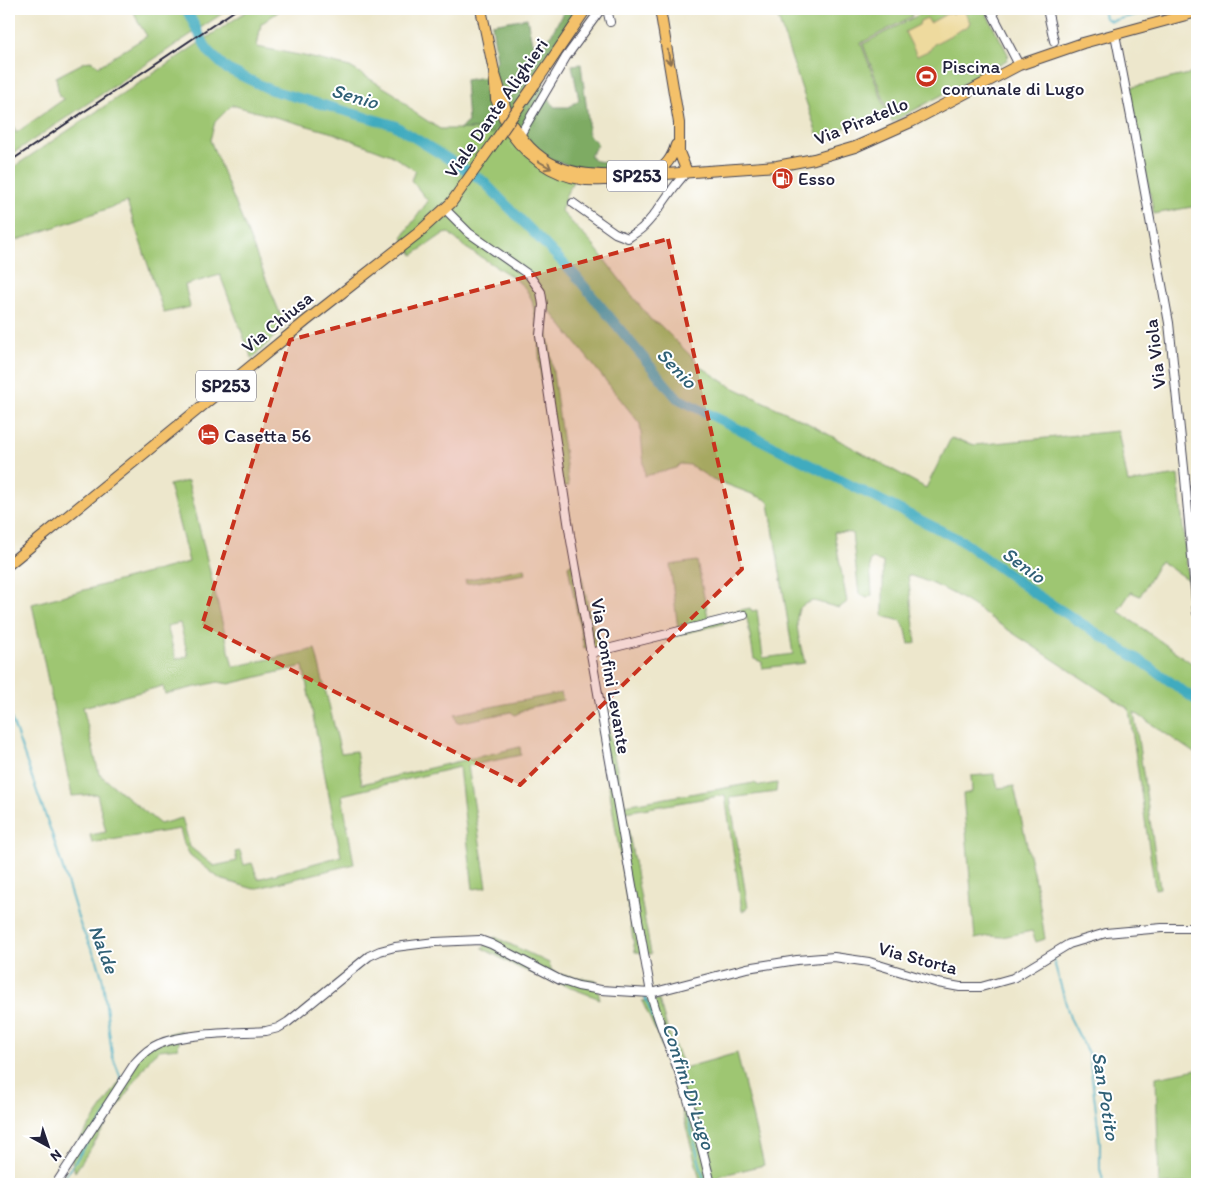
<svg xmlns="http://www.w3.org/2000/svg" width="1206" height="1193" viewBox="0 0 1206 1193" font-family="Itim,sans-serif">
<rect width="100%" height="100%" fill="#fff"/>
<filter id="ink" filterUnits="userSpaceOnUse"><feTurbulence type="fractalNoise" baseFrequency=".02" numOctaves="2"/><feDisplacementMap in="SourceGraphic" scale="10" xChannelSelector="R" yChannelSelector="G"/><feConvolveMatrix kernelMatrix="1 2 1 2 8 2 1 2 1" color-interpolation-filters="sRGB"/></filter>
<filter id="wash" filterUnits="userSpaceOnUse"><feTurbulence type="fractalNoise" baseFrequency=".0096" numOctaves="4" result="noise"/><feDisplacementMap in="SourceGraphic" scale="20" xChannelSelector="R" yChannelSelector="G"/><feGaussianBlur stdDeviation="1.12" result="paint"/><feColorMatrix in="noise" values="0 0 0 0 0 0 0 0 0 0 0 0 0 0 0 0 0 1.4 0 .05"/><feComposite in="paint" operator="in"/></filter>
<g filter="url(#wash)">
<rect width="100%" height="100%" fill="#ede7cc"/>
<path fill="#9ec672" stroke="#607456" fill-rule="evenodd" d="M133,9H229L9,156V115L16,133L64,99L59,96L56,77L85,62L91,61L99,66L147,36L138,22Z
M250,9H282L261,24L257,47L304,56L350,67L395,94L415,113L440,129H481L509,109L573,181L566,195L561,211L594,246L651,320L660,325L703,368L730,386L804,421L926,488L951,438L975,445L1118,431L1128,483L1178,475L1188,580L1160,561L1140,596L1131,592L1118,611L1197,667V755L1134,712L1160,888L1155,889L1129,709L996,622C970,602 940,584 908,575L916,643L909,644L906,630L901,621L883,616V562L872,559L870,561L872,595L867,598L859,594L852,533L834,532L847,602L839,608L814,601C808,602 800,605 798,612C794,624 802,651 805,663L762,668V662L754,659L747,618L669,637L678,629L670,565L697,561L708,617L750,608L752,611L757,610L763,658L793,654L769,503L765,499L710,478L690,465L680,464L676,468L645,476L640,424L548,308L547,330L569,486L558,487L540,369L538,331L532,300L526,289L513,277L466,248L449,233L443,234L413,255L402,237L428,201L411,180L416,171L391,155L333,133L232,105L215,122L210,140L285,326L252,359L220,275L185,285L190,307L164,313L127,202L9,243V170Z
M775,9H909L913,16L861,43L887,113L818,137Z
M930,9H984L1008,54L1007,60L892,122L863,44Z
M1197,72V206L1154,214L1129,88Z
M188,481L233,667L315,649L341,753L356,751L362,784L520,747L521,755L468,766L487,887L473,889L459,767L342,795L354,864L254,889L220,879L190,855L184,844L180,829L92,843L90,835L106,832L97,794L72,796L32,604L189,562L169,485ZM180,623L188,656L176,659L167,626ZM303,666L341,856L258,879L252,863L244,865L240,851L235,852L237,861L214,866L190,847L182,818L160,824L99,774L83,707L163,686L165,694L218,682L229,684Z
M578,559L597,647L584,648L568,566Z
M525,568L526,574L466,584L465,580Z
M561,693L563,700L528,708L515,715L511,712L457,723L455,714Z
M600,729H608L625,805L754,783L760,786L777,783L776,792L730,798L748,908L742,911L725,795L625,812L651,954L635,952Z
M994,774L998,788L1014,786L1039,900L1045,939L1036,942L1032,931L1002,937L989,936L975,939L963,794L972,792L971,776Z
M495,937L549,963L552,971L562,975L596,980L600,999L519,968L482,948Z
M659,1000L667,1028L684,1068L737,1053L764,1165L719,1176L721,1184H701L674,1080L658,1036L642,1001Z
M181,1030L178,1048L159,1050L151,1057L75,1172L70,1154L148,1040Z
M1197,1069L1196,1183L1159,1184L1156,1077Z"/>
<path fill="#7eab64" stroke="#506650" d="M565,9H577V11L560,37L542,85L554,107H569L579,100L572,65L581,64L588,119V134L598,144L590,156L596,161L607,162L605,172H585L538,153L524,136L509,110L491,135L481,129H459L468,122L465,80L485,77L497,61L492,24L527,18L532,43L546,44Z"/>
<path fill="#eeda9e" stroke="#887e6c" d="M963,9L970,22L968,26L934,44L930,50L917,56L905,32L919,25L920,21L927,18L930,23L950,12L952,14Z"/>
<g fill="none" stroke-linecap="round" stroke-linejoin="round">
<path stroke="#40abbf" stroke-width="2" d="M1103,9L1105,18L1111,21L1159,9
M9,712L53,837L81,927L97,960L103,981L112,1055L122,1081
M1053,958L1070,1018L1089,1055L1100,1142V1169L1104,1184
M645,997L680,1087L705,1184
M60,1184L125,1086L124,1085"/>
<path stroke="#40abbf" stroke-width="10" d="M186,9L208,51L227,69L271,90L394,125L482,180L574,274L677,398L962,541L1034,593L1150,667L1197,701"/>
</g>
</g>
<g filter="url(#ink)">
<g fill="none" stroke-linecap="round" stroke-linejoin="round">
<defs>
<path id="minor" d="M607,9L610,22
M990,9L1019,65
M1047,9L1054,41
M1115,34L1133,127L1169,323L1185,478L1197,613
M520,135L566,57L601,9
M573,203L615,233L628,238C633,234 640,231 644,226C661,210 670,188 687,172
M445,209L469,233L529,275L541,292L543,305L540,336L570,535L651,993C657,1019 668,1044 678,1069C691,1107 702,1146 711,1184
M591,653L744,615
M56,1184L135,1063C142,1055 149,1048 159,1044C184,1033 237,1033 266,1031L278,1028L288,1022L369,956L380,951L395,947L435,942L480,940L491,944L560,980L578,986L601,990L651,993L747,968L797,960L834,957L869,962L938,983L960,987H981L1013,978L1069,944L1106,933L1162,928H1197"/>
<path id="major" d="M481,9L494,71
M660,9L679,123V152L687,172
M535,84L586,9
M504,118L496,99L494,71L507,113
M510,132C532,163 565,183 603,180C615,180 627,177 638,176C587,175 544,178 514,126
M655,174C666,165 672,159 676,145
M638,176L777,166L814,159L855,147L911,122L1019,65L1083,43L1197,12
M9,564L306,321L417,234L451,203L493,144"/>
</defs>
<use href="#minor" stroke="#404051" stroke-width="10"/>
<use href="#major" stroke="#404051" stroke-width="12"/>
<use href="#minor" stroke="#fff" stroke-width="8"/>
<use href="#major" stroke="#f4c16b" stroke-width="10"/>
<path stroke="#22223b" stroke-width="2" d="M9,162L237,9"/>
<defs>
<path id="major-bridge" d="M493,144L535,84"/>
</defs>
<use href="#major-bridge" stroke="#404051" stroke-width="12" stroke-linecap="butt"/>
<use href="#major-bridge" stroke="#f4c16b" stroke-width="10"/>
</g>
<defs><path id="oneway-shaft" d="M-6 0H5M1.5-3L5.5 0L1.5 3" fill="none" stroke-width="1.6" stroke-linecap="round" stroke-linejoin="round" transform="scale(1.25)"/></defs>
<g stroke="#8b7253">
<use href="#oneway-shaft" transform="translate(669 57) rotate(80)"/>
<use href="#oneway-shaft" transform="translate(545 165) rotate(30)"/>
</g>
</g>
<path fill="#c8321e" fill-opacity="0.2" stroke="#c8321e" stroke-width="4" stroke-dasharray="10 6" stroke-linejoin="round" d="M668,239L742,569L520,785L202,625L290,340Z"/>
<defs>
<symbol id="stadium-disc" viewBox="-11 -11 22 22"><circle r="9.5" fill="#c8321e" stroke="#fff"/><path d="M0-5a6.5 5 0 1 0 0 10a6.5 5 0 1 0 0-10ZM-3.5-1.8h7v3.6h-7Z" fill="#fff"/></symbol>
<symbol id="fuel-disc" viewBox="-11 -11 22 22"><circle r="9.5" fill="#c8321e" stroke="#fff"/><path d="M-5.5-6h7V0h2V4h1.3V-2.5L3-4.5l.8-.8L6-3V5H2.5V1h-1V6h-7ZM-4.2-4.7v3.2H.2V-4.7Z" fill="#fff"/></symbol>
<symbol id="hotel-disc" viewBox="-11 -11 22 22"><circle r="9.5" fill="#c8321e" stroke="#fff"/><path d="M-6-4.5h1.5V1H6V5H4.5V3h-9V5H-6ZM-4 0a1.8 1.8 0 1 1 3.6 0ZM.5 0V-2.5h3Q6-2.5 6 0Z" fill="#fff"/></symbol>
</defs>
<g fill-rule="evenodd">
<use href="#stadium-disc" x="914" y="64" width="25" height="25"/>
<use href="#fuel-disc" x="770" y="166" width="25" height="25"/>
<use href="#hotel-disc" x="196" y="422" width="25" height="25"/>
</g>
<g text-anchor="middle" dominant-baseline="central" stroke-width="4" stroke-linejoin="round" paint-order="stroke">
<g fill="#fff" stroke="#646476" stroke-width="1">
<rect x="607" y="160.5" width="60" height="31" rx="4"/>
<rect x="196" y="370.5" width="60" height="31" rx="4"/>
</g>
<g font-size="18" font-weight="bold" fill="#22223b">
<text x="637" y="176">SP253</text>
<text x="226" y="386">SP253</text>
</g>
<g font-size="19" fill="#22223b" stroke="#fff" text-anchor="start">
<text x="942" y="66">Piscina<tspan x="942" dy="22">comunale di Lugo</tspan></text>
<text x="798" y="178">Esso</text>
<text x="224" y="435">Casetta 56</text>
</g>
<g font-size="19" fill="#22223b" stroke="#fff">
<text transform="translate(496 108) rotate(-55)">Viale Dante Alighieri</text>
<text transform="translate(861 121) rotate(-22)">Via Piratello</text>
<text transform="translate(277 322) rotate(-39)">Via Chiusa</text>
<text transform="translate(1155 354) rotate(-97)">Via Viola</text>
<text transform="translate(611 676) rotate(80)">Via Confini Levante</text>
<text transform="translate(918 958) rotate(15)">Via Storta</text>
</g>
<g font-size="20" font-style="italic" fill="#306076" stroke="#fff">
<text transform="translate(355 96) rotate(16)">Senio</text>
<text transform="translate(677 368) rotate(46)">Senio</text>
<text transform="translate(1024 565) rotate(36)">Senio</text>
<text transform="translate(104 949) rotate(69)">Nalde</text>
<text transform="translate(689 1086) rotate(72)">Confini Di Lugo</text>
<text transform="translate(1106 1096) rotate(81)">San Potito</text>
</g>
</g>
<rect width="1206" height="1193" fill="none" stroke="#fff" stroke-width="30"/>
<g transform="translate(48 1146) rotate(140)" stroke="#ffffff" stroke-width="4" paint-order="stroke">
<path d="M0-4L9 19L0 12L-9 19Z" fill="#22223b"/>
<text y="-8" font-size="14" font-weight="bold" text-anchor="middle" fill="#22223b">N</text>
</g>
</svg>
